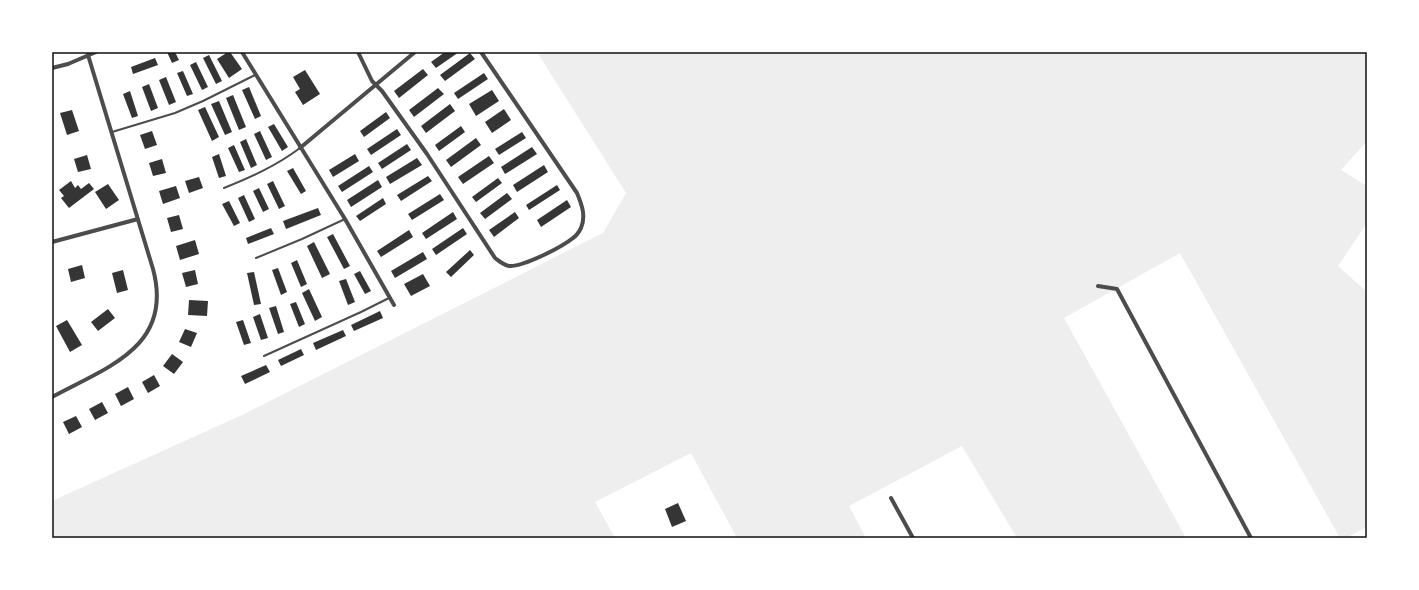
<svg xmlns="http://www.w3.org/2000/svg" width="1419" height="590" viewBox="0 0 1419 590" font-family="'Titillium Web',sans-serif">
<rect width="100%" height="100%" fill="#fff"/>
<path fill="#eee" d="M537,52H1367V141L1341,170L1367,186V223L1338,266L1367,292V527L1346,538H1340L1180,253L1064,318L1186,538H1017L962,446L849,506L866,538H737L691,453L595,502L615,538H52V501L242,415L603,233L626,193Z"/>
<path fill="#353535" d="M167,52H175L179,60L172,63Z
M228,52H230L242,69L229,78L217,59Z
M445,52H459L436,68L431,62Z
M470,53L475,59L445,81L440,75Z
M209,55L222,81L216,84L203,58Z
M155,58L158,65L133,74L131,67Z
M196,62L208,87L202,90L190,65Z
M423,69L428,75L399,98L394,91Z
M305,70L320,94L303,105L295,92L300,89L293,77Z
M183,71L193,94L187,96L177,73Z
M484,73L488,79L458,99L454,93Z
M166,77L176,102L169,105L159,80Z
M149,84L158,108L151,111L142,87Z
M249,87L261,116L255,119L242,90Z
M438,88L444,94L414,117L409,110Z
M492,90L499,101L476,116L469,104Z
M130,91L138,116L132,118L123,94Z
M233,95L246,127L239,130L226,98Z
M219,101L232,132L225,135L211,104Z
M450,104L455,111L426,133L421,126Z
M205,107L219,137L212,141L198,110Z
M504,109L511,120L492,133L485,122Z
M72,110L79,131L67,135L60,113Z
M386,112L390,118L364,137L360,131Z
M274,124L288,147L282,151L268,127Z
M461,126L465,132L439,151L435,145Z
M397,129L401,135L371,155L367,149Z
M152,131L157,145L145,149L140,135Z
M260,131L272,157L266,160L254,134Z
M522,132L526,138L499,155L495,149Z
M476,138L481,145L451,167L446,160Z
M246,139L257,165L251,168L240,142Z
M407,144L411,150L382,169L378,163Z
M234,145L245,170L239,172L228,148Z
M532,147L537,154L505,174L501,167Z
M219,154L226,176L219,178L212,157Z
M355,154L359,161L333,177L329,170Z
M87,155L91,169L78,172L74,159Z
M489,156L494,163L463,184L458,177Z
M417,158L422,165L390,184L386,177Z
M162,159L166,173L153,176L149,163Z
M544,165L548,172L517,192L513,185Z
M369,166L373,172L342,192L338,186Z
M293,168L306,191L301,194L287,171Z
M428,176L432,181L401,201L397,195Z
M199,177L203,188L189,193L185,181Z
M498,178L502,183L476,202L472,197Z
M378,180L382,187L351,207L347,200Z
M71,181L75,188L78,185L81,189L89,183L94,189L69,208L61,198L64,196L59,190Z
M273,181L285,206L279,209L267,184Z
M108,184L119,200L106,209L95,192Z
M557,185L560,190L529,210L526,205Z
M176,186L180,198L163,204L159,191Z
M259,188L269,209L263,212L253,191Z
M507,193L512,199L485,219L480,213Z
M440,194L444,200L412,220L408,214Z
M244,195L255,219L249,222L238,198Z
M383,198L386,204L360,221L356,216Z
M567,200L571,207L541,227L537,220Z
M229,201L240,223L234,226L222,204Z
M318,208L321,215L286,229L283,221Z
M453,212L457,219L426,239L422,233Z
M515,212L519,218L494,237L489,230Z
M179,215L183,229L171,232L167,218Z
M271,228L274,234L248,244L246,238Z
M463,228L467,234L436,255L432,249Z
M409,230L413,237L381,257L377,251Z
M333,234L350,266L344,269L327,237Z
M195,240L199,254L180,260L176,246Z
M314,242L330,274L322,278L307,246Z
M470,250L474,255L451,277L446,272Z
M423,252L427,259L395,278L391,271Z
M297,260L307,284L301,287L291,263Z
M82,265L85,278L71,282L68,269Z
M278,268L287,292L281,295L272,270Z
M123,270L128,290L117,293L112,273Z
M195,270L198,284L186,287L182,273Z
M360,271L371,291L365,294L354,274Z
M254,272L261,304L254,305L247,273Z
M423,274L430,286L411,296L404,284Z
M346,279L355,302L348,305L339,281Z
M309,289L322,317L315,321L302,293Z
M189,300L208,301L207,316L188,315Z
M296,302L305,324L299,327L290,304Z
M276,306L284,332L278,334L269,308Z
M108,309L115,318L98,331L91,322Z
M380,311L383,318L354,331L351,325Z
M260,314L268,338L261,340L253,317Z
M67,320L82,345L70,352L56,326Z
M243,320L251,343L244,345L236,322Z
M185,329L197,333L191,347L179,342Z
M343,330L346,336L316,350L313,343Z
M301,349L304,355L281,366L278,360Z
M172,354L183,362L174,374L163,366Z
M266,365L270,372L245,384L241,376Z
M154,375L160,386L148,393L142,382Z
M128,387L134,399L121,406L115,394Z
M102,402L108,413L95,420L89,409Z
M76,416L82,427L69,434L63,422Z
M678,503L686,521L672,527L665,509Z"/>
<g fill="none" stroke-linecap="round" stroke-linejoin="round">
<path stroke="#4c4c4c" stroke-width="2" d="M112,132L175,113L203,101L255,75
M224,188C251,177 276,166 300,148
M256,258L302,239L345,219
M264,356L361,312L389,298"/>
<path stroke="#4c4c4c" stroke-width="4" d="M242,52L345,219L394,305
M358,52L372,81L382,91L427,154L495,258C499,261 503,265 509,266C523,267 562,247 573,238C576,236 579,232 581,228C586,216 582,205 577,193L481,52
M52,68L68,64L96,52
M300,148L415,52
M52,242L138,219
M1098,286L1117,289L1251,538
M52,397C107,367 174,347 153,269L88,55
M891,498L913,538"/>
</g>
<rect width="1419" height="590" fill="none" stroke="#ffffff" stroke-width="106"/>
<rect x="53" y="53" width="1313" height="484" fill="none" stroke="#111" stroke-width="1.5"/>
</svg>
